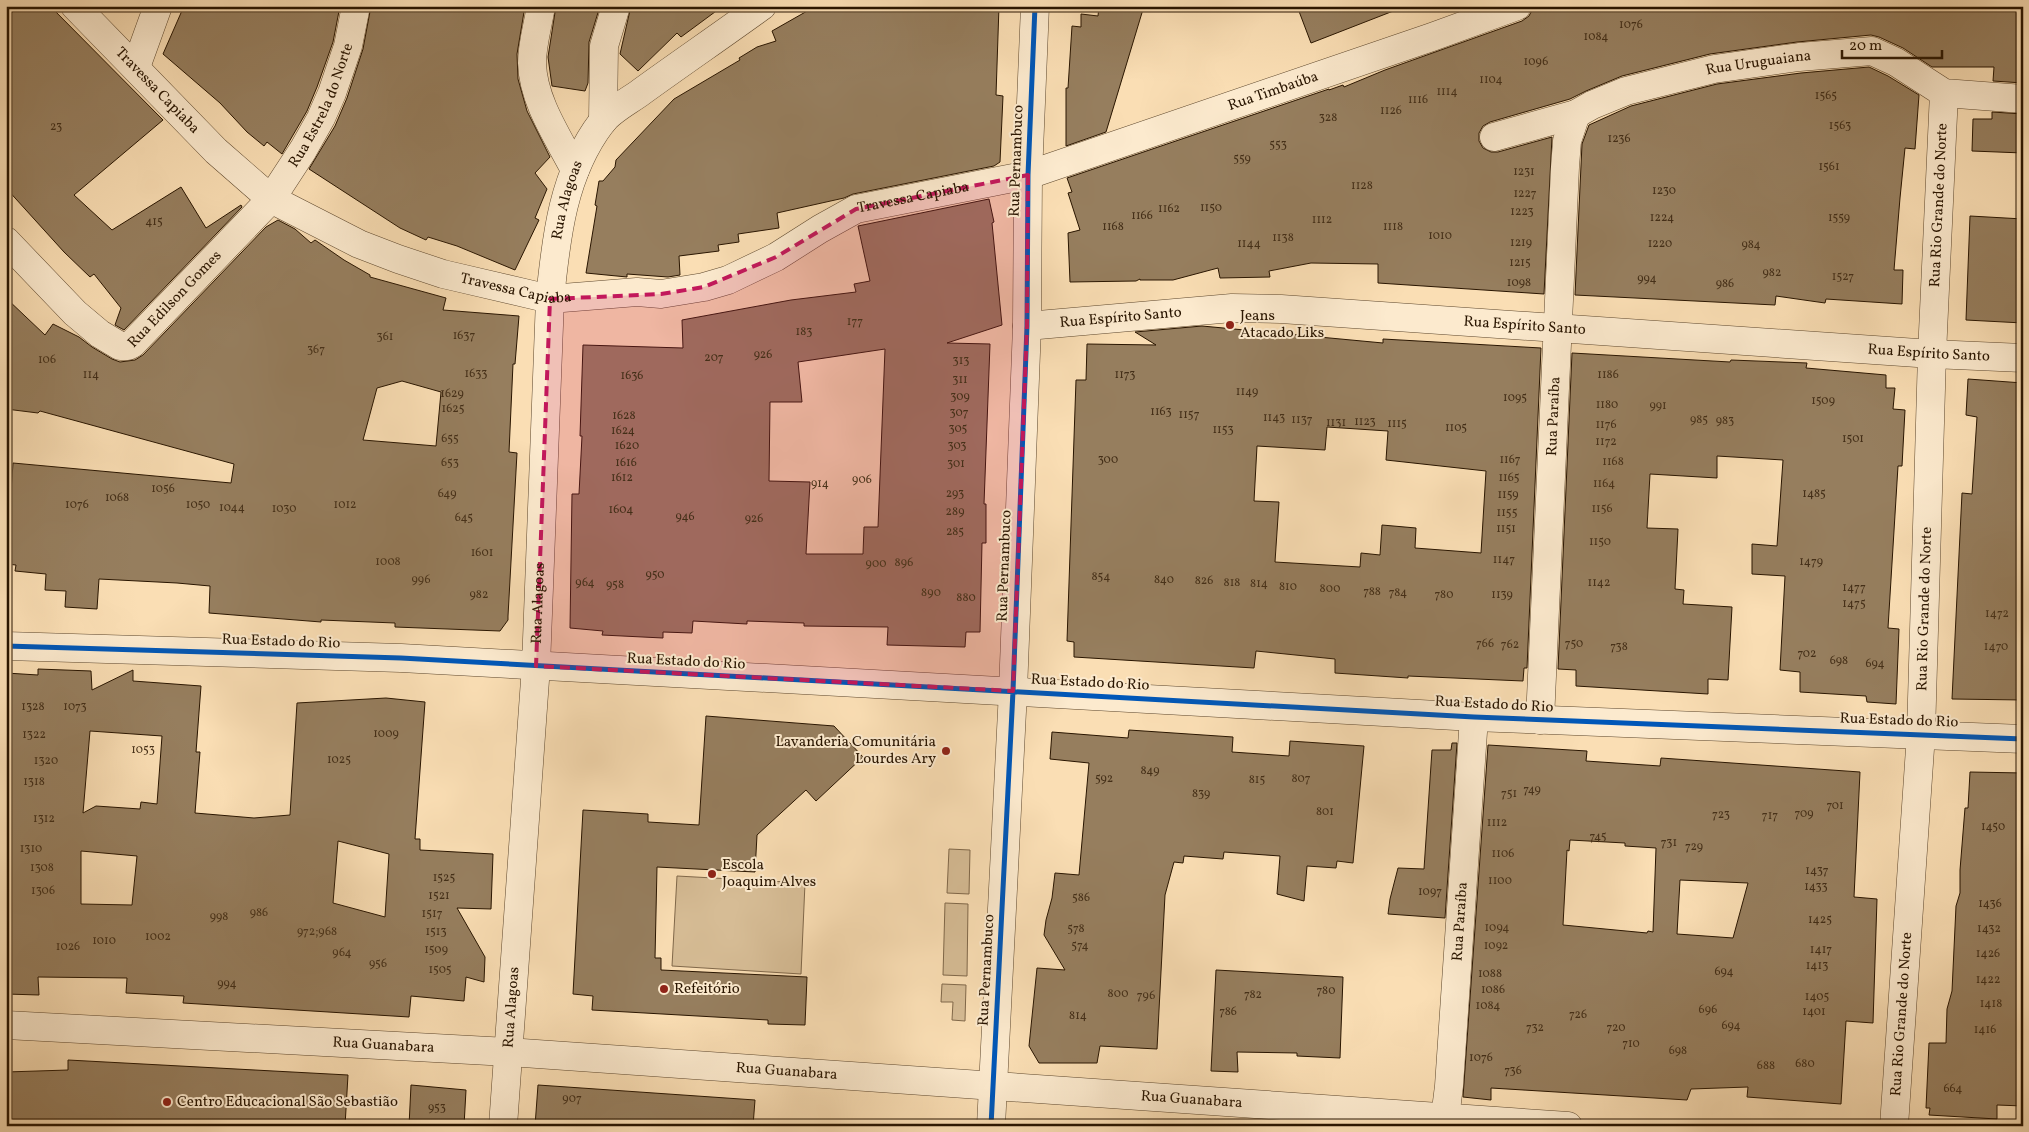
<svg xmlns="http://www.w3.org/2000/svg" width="2029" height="1132" viewBox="0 0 2029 1132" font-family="Vollkorn,serif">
<rect width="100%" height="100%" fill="#fadeb4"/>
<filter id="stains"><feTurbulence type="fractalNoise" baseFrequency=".004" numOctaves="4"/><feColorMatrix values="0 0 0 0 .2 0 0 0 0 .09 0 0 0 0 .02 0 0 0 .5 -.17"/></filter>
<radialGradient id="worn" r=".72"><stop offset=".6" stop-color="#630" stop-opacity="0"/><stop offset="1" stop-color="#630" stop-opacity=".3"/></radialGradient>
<path fill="#d6bc95" stroke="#80684a" d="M949,849L970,850L969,894L947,893Z
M677,876L805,883L801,974L672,966Z
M945,903L968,904L967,976L943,975Z
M942,984L966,985L965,1021L952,1020L953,1002H941Z"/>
<path fill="#967e5e" stroke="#291500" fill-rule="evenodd" d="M6,6H50L163,120L74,195L112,230L181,187L206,228L241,205L242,207L124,330L115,325L121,308L94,274L90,277L64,252L6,188Z
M184,6H340L333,42L317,87L307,111L282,154L267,142L264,146L247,132L220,103L163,54Z
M371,6H525L517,54L518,79L527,111L550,157L535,173L547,189L535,218L539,220L515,270L457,246L428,237L426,240L400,228L309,169L335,126L347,98L363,49Z
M556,6H600L589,42L588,83L585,91L552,86L548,57Z
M631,6H723L681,37L677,33L638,71L620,54Z
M816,6H999L996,95L1003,96L1000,162L994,166L853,194L844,198L777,213L779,228L738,234L739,242L718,245L719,251L679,256L680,275L668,277L627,274V277L586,273L597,206L595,205L599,181H603L615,167L616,160L674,99L740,60L739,58L757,47L776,41L772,31Z
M1099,6H1144L1106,132L1066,146V88H1068L1072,26L1081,27V14L1098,16Z
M1297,6H1400L1401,8L1311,43Z
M1546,6H2023V83L1993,81L1994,67H1932L1903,48L1879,37L1871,35L1797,42L1710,54L1622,76L1586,91L1570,99L1490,122L1483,126L1479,133V141L1483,148L1491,152H1498L1552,137L1544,294L1378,283V264L1311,263L1269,271L1270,277L1220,278L1218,268L1173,280H1140V279L1136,281L1070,282L1068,233L1080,230L1068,193L1072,192L1067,178L1329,89V90L1343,85L1344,87L1385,70L1522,21L1529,16L1531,12Z
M1869,67L1888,76L1919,95L1915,149L1905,148L1900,198L1894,270H1903L1902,304L1826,299L1825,303L1776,296L1775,305L1575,295L1582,144L1589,125L1631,106L1717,84L1801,73Z
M1992,112L2023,114V153L1972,151L1973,119H1992Z
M989,199L994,222L992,223L1002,325L947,343L990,344L984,504H986V543H982L980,632H966L965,647L887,645L888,627L804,626V623L747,621V624L693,621L692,633L663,632V638L602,635L603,631L570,628L572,494H579L582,436H580L583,345L683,348L682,320L791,300L856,292L854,284L870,281L858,226ZM885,349L878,527H864L863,554H806L810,482L769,481L770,402H802L798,362Z
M1970,216L2023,219V323L1966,320Z
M278,220L295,229L311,243L315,240L344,260L370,275V277L446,298L443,310L519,316L515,364H513L509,452L517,453L508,616V620L500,631L395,627V623L321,620V622L209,613L210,586L177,583L99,579L97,609L65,607L66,591L45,590L46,574L15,571L16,565L6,564V535H8L13,463L231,483L234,464L40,411L38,413L6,409V298L45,335L53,324L79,337L92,347L112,359L120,362L135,360L143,355L266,227ZM402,381L441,392L436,446L363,440L377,388Z
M1202,326L1383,343V339L1541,348L1527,668H1524L1523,681L1408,676V678L1335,673V659L1256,651L1254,668L1074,657V642L1067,641L1076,380H1086L1087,344L1156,345L1135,332ZM1327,427L1388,431L1386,460L1486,471L1481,553L1415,548L1416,528L1382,525L1380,555L1361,553L1360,567L1275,562L1279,502L1254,501L1257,446L1325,450Z
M1572,353L1730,362L1731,360L1807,363L1806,368L1886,375V388H1895L1893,409L1905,410L1902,466H1898L1888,628L1899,629L1896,704L1867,702L1866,696L1800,692V672L1780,670L1785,576L1752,574V544L1777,546L1783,460L1717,456V478L1650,474L1647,528L1678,529L1675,589L1684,590L1683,604L1732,607L1728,680L1708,679V694L1576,686V670L1558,669Z
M1968,379L2023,383V700L1952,699L1962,493L1972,494L1977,417L1966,415Z
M38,669L91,671L92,690L133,670V681L201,686L196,752H200L195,813L254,818L290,815L297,703L386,698L425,702L415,839H420V850L493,854L491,909L457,908L485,957L484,982L466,977L464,1001L411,996L409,1017L183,1003L184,996L126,993L127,978L38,977L39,995L6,994V673L38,675ZM90,731L162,736L157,804L141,802L140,809L96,806L83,813ZM338,841L389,854L385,917L333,903ZM81,851L137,856L132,905L81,904Z
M706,716L834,726L863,757L816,801L806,790L757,835L755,872L657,867L655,958H661V970L807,977L805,1025L768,1024V1020L592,1010L593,996L573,994L583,810L648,814V822L699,825Z
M1129,730L1233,737L1232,752L1289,756L1290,741L1364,746L1353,863L1337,861L1336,868L1307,866L1304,901L1277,894L1280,856L1224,852L1223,859L1184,856L1183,863L1174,862L1165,895L1157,1049L1100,1046L1097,1063H1039L1029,1046L1037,968L1065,970L1044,935L1046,920L1052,898L1055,873L1079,875L1089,763L1050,759L1052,732L1128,738Z
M1452,743H1457L1445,918L1388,914L1390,899L1398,868L1424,869L1432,750H1451Z
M1488,745L1587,751L1586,761L1660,766L1661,758L1860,772L1854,897L1877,899L1873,1023L1846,1021L1841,1104L1747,1097L1748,1087L1691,1089L1687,1100L1491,1088V1100L1463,1097ZM1570,840L1625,843V846L1656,848L1653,932L1648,931L1647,933L1563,925L1567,850L1569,851ZM1680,880L1748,883L1733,938L1677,934Z
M1970,772L2023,773V1106L1997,1105V1119L1929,1115L1930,1108H1926L1929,1043H1946L1947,1009L1952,991L1956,906L1960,893V870L1965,808H1968Z
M1216,970L1343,977L1340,1058L1297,1056V1053L1237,1052L1238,1072L1211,1071Z
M68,1060L348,1075L345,1126H6V1072L68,1070Z
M411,1085L466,1090L464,1126H409Z
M538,1085L755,1100L753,1126H535Z"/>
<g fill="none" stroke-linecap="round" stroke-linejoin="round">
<defs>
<g id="minor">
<path id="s1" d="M75,6L216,151L271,199L359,244L398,259L443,274L550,299L637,292L661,294L704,287L728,280L776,257L820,229L856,209L1028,175L1432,37L1517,6"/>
<path d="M541,6C538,25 532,44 532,63C533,101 558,137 575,170"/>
<path d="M136,67L158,6"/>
<path d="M603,121L604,46L616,6"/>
<path id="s2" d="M1494,137L1576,114L1592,105L1626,91L1714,69L1799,57L1872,51L1896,62L1944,93L2023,99"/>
<path id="s3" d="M6,241L75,313L100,334L120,346H128L132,344L271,199L303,150L321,118L332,93L348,46L356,6"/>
<path id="s4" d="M1027,326L1232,308L1281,309L1932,354L2023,358"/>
<path d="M6,646L401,658L1474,717L2023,739"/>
<path id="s5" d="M1540,720L1565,167L1567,141L1576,114"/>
<path id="s6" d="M6,1025L508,1052L1568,1126"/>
<path id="s7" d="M503,1126L536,666L550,299C556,237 563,173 602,122C611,110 629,101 641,92C681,63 722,35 762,6"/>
<path d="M991,1126L1013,691L1027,326L1028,175L1035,6"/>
<path id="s8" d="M1444,1126L1449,1086L1474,717"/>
<path id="s9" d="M1894,1126L1921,734L1932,354L1944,93"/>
</g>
</defs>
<use href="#minor" stroke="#5d472d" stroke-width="29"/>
<use href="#minor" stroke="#fceace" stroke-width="28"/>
<defs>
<path id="cycleway" d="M6,646L401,658L1474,717L2023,739
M991,1126L1013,691L1027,326L1028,175L1035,6"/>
</defs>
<use href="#cycleway" stroke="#fceace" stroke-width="8"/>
<use href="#cycleway" stroke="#0057b8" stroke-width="5"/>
</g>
<path fill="#c2185b" fill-opacity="0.2" stroke="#c2185b" stroke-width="4" stroke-dasharray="10 6" stroke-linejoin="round" d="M1028,175L1027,326L1013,691L536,666L550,299L661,294L704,287L776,257L856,209Z"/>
<g fill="#8f2418" stroke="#fceace" stroke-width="2">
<circle cx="1230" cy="325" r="5"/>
<circle cx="946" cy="751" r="5"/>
<circle cx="712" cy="874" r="5"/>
<circle cx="664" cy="989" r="5"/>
<circle cx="167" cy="1102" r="5"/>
</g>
<g text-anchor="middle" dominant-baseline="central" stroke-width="4" stroke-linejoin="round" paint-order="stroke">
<g font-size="12" fill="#442f18">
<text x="1631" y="25">1076</text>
<text x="1596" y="37">1084</text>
<text x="1536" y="62">1096</text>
<text x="1491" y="80">1104</text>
<text x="1447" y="92">1114</text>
<text x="1826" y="96">1565</text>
<text x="1418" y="100">1116</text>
<text x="1391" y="111">1126</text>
<text x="1328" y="118">328</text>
<text x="1840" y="126">1563</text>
<text x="56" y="127">23</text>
<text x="1619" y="139">1236</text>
<text x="1278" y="145">553</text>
<text x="1242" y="159">559</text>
<text x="1829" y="167">1561</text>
<text x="1524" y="172">1231</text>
<text x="1362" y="186">1128</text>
<text x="1664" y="191">1230</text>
<text x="1525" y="194">1227</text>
<text x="1211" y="208">1150</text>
<text x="1169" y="209">1162</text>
<text x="1522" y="212">1223</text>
<text x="1142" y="216">1166</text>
<text x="1662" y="218">1224</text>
<text x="1839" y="218">1559</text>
<text x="1322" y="220">1112</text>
<text x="154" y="222">415</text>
<text x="1113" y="227">1168</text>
<text x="1393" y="227">1118</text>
<text x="1440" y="236">1010</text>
<text x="1283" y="238">1138</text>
<text x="1521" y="243">1219</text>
<text x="1249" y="244">1144</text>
<text x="1660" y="244">1220</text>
<text x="1751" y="245">984</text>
<text x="1520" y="263">1215</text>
<text x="1772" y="273">982</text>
<text x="1843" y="277">1527</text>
<text x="1647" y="279">994</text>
<text x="1519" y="283">1098</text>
<text x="1725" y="284">986</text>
<text x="855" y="322">177</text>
<text x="804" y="332">183</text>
<text x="464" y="336">1637</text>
<text x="385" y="337">361</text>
<text x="316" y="350">367</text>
<text x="763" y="355">926</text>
<text x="714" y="358">207</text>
<text x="47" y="360">106</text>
<text x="961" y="361">313</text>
<text x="476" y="374">1633</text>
<text x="91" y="375">114</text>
<text x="1125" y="375">1173</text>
<text x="1608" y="375">1186</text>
<text x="632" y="376">1636</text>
<text x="960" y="380">311</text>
<text x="1247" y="392">1149</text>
<text x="452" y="394">1629</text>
<text x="960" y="397">309</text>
<text x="1515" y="398">1095</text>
<text x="1823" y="401">1509</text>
<text x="1607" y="405">1180</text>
<text x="1658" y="406">991</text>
<text x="453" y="409">1625</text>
<text x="1161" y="412">1163</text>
<text x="959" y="413">307</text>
<text x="1189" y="415">1157</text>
<text x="624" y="416">1628</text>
<text x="1274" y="418">1143</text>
<text x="1302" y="420">1137</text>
<text x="1699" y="420">985</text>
<text x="1725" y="421">983</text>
<text x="1365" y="422">1123</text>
<text x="1336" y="423">1131</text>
<text x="1397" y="424">1115</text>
<text x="1606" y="425">1176</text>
<text x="1456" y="428">1105</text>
<text x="958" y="429">305</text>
<text x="1223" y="430">1153</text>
<text x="623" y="431">1624</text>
<text x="450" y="439">655</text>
<text x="1853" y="439">1501</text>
<text x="1606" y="442">1172</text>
<text x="627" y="446">1620</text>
<text x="957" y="446">303</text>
<text x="1108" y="460">300</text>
<text x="1510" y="460">1167</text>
<text x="1613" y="462">1168</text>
<text x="450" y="463">653</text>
<text x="626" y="463">1616</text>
<text x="956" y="464">301</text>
<text x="622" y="478">1612</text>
<text x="1509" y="478">1165</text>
<text x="862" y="480">906</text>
<text x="820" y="484">914</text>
<text x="1604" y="484">1164</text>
<text x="163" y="489">1056</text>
<text x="447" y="494">649</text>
<text x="955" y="494">293</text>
<text x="1814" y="494">1485</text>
<text x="1508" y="495">1159</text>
<text x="117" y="498">1068</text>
<text x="77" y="505">1076</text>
<text x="198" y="505">1050</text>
<text x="345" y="505">1012</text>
<text x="232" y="508">1044</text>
<text x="284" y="509">1030</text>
<text x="1602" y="509">1156</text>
<text x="621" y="510">1604</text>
<text x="955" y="512">289</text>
<text x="1507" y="513">1155</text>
<text x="685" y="517">946</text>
<text x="464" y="518">645</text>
<text x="754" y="519">926</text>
<text x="1506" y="529">1151</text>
<text x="955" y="532">285</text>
<text x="1600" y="542">1150</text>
<text x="482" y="553">1601</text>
<text x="1504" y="560">1147</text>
<text x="388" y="562">1008</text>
<text x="1811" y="562">1479</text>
<text x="904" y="563">896</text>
<text x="876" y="564">900</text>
<text x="655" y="575">950</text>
<text x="1101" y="577">854</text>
<text x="421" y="580">996</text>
<text x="1164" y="580">840</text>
<text x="1204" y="581">826</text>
<text x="585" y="583">964</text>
<text x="1232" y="583">818</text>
<text x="1599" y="583">1142</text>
<text x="1259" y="584">814</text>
<text x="615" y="585">958</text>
<text x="1288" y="587">810</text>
<text x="1854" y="588">1477</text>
<text x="1330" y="589">800</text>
<text x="1372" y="592">788</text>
<text x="931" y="593">890</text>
<text x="1398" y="593">784</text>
<text x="479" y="595">982</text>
<text x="1444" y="595">780</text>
<text x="1502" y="595">1139</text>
<text x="966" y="598">880</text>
<text x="1854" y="604">1475</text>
<text x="1997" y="614">1472</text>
<text x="1485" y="644">766</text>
<text x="1574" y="644">750</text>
<text x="1510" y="645">762</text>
<text x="1619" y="647">738</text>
<text x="1996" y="647">1470</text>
<text x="1807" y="654">702</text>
<text x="1839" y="661">698</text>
<text x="1875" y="664">694</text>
<text x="33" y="707">1328</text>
<text x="75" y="707">1073</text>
<text x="386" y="734">1009</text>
<text x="34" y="735">1322</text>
<text x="143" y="750">1053</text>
<text x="339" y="760">1025</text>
<text x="46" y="761">1320</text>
<text x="1150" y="771">849</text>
<text x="1104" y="779">592</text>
<text x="1301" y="779">807</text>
<text x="1257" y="780">815</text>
<text x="34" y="782">1318</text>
<text x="1532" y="790">749</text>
<text x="1201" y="794">839</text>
<text x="1509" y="794">751</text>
<text x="1835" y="806">701</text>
<text x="1325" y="812">801</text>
<text x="1804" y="814">709</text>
<text x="1721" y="815">723</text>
<text x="1770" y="816">717</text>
<text x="44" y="819">1312</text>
<text x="1497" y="823">1112</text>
<text x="1993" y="827">1450</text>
<text x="1598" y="837">745</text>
<text x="1669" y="843">731</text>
<text x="1694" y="847">729</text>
<text x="31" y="849">1310</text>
<text x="1503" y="854">1106</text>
<text x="42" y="868">1308</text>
<text x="1817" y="871">1437</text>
<text x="444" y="878">1525</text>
<text x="1500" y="881">1100</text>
<text x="1816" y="887">1433</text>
<text x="43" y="891">1306</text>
<text x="1430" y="892">1097</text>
<text x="439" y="896">1521</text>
<text x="1081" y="898">586</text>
<text x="1990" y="904">1436</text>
<text x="259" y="913">986</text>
<text x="432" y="914">1517</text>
<text x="219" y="917">998</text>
<text x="1820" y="920">1425</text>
<text x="1497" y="928">1094</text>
<text x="1076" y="929">578</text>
<text x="1989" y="929">1432</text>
<text x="317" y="932">972;968</text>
<text x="436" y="932">1513</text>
<text x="158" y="937">1002</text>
<text x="104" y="941">1010</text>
<text x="1080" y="946">574</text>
<text x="1496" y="946">1092</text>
<text x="68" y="947">1026</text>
<text x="436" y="950">1509</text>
<text x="1821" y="950">1417</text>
<text x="342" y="953">964</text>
<text x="1988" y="954">1426</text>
<text x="378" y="964">956</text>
<text x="1817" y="966">1413</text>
<text x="440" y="970">1505</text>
<text x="1724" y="972">694</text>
<text x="1490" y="974">1088</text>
<text x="1988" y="980">1422</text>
<text x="227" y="984">994</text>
<text x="1493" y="990">1086</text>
<text x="1326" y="991">780</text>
<text x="1118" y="994">800</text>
<text x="1253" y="995">782</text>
<text x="1146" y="996">796</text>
<text x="1817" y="997">1405</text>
<text x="1991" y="1004">1418</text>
<text x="1488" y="1006">1084</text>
<text x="1708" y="1010">696</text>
<text x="1228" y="1012">786</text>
<text x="1814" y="1012">1401</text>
<text x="1578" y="1015">726</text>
<text x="1078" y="1016">814</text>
<text x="1731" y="1026">694</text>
<text x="1535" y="1028">732</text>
<text x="1616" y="1028">720</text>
<text x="1985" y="1030">1416</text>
<text x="1631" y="1044">710</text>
<text x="1678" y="1051">698</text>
<text x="1481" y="1058">1076</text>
<text x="1805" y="1064">680</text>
<text x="1766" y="1066">688</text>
<text x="1513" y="1071">736</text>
<text x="1953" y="1089">664</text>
<text x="572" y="1099">907</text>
<text x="437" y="1108">953</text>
</g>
<g font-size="15" fill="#291500" stroke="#fceace">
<text stroke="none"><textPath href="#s2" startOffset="276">Rua Uruguaiana</textPath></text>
<text stroke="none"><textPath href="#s1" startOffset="118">Travessa Capiaba</textPath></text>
<text stroke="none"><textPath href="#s1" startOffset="1334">Rua Timbaúba</textPath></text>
<text stroke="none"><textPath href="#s3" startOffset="476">Rua Estrela do Norte</textPath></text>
<text transform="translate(1017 161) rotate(-88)">Rua Pernambuco</text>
<text stroke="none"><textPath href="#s1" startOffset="958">Travessa Capiaba</textPath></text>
<text stroke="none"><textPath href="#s7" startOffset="929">Rua Alagoas</textPath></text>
<text stroke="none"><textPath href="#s9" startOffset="922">Rua Rio Grande do Norte</textPath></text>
<text stroke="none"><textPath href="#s1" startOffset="538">Travessa Capiaba</textPath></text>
<text stroke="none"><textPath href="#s3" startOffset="230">Rua Edilson Gomes</textPath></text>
<text stroke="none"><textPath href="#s4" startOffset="94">Rua Espírito Santo</textPath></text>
<text stroke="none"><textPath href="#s4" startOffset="499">Rua Espírito Santo</textPath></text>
<text stroke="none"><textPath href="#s4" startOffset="904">Rua Espírito Santo</textPath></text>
<text stroke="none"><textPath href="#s5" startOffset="304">Rua Paraíba</textPath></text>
<text transform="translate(1005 566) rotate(-88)">Rua Pernambuco</text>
<text stroke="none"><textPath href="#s7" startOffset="524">Rua Alagoas</textPath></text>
<text stroke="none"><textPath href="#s9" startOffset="518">Rua Rio Grande do Norte</textPath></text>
<text transform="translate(281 642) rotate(2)">Rua Estado do Rio</text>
<text transform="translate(686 662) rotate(3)">Rua Estado do Rio</text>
<text transform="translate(1090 683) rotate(3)">Rua Estado do Rio</text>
<text transform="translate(1494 705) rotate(3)">Rua Estado do Rio</text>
<text transform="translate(1899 721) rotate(2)">Rua Estado do Rio</text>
<text stroke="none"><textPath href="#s8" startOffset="205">Rua Paraíba</textPath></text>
<text transform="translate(987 970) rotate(-87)">Rua Pernambuco</text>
<text stroke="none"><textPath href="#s7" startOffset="119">Rua Alagoas</textPath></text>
<text stroke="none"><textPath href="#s9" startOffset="112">Rua Rio Grande do Norte</textPath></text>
<text stroke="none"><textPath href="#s6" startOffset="378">Rua Guanabara</textPath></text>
<text stroke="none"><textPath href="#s6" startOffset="782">Rua Guanabara</textPath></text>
<text stroke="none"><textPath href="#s6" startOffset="1188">Rua Guanabara</textPath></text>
</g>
<g font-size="15" fill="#291500" stroke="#fceace" text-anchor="start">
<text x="1240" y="316">Jeans<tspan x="1240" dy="17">Atacado Liks</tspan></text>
<text x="936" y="742" text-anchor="end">Lavanderia Comunitária<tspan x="936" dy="17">Lourdes Ary</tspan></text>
<text x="722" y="865">Escola<tspan x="722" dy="17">Joaquim Alves</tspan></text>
<text x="674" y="989">Refeitório</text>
<text x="177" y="1102">Centro Educacional São Sebastião</text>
</g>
</g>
<rect width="2029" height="1132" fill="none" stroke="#fadeb4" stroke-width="25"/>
<rect x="8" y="8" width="2014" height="1117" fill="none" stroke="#291500" stroke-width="2.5"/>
<rect x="12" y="12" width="2004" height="1107" fill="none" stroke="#291500"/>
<path d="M1842 50v8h100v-8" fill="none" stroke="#291500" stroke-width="2.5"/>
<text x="1849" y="50" font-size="15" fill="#291500" stroke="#fceace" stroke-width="4" paint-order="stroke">20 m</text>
<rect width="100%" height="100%" filter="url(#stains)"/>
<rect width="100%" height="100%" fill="url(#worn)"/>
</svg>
